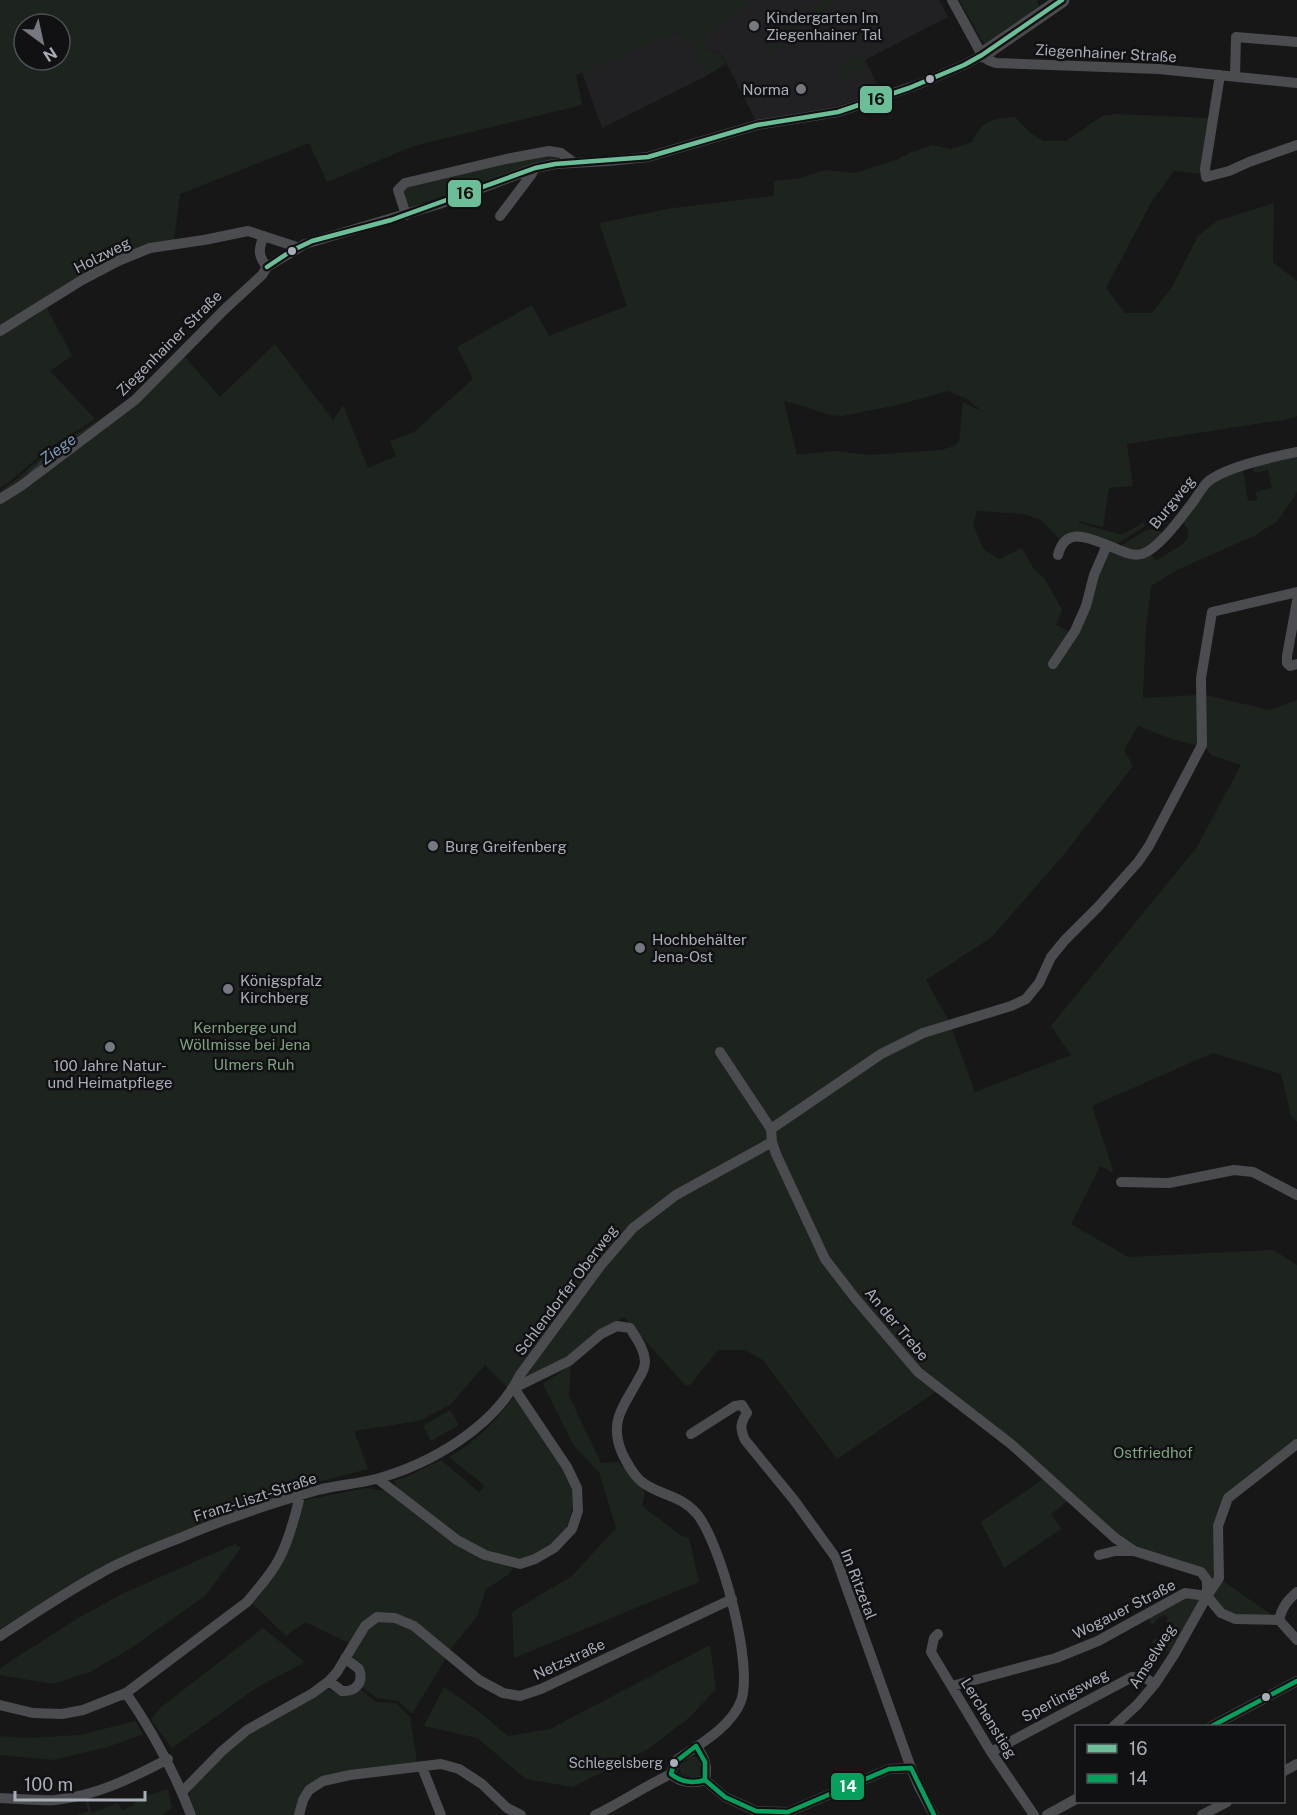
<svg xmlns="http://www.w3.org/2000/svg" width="1297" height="1815" viewBox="0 0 1297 1815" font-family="'Public Sans',sans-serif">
<rect width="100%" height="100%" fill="#171717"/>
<path fill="#212123" d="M752,0H939L948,17L865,60L881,91L835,107L756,121L722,55L706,48L702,40Z
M679,32L693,40L706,76L602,128L582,72Z"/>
<path fill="#1d241e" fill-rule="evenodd" d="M0,0H752L702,40L706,48L721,55L726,64L706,76L693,41L684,44L679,32L576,75L582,105L414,146L327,182L309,143L180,194L174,240L149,246L0,327ZM24,24H60V60H24Z
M826,0H836L770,54L764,47Z
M959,0H1037L1039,7L984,44Z
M870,11L881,30L864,40L853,20Z
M861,55L867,67L845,79L838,67Z
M1117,114L1209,118L1202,174L1174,171L1152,201L1106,288L1125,313H1152L1172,287L1198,236L1217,221L1274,203L1273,262L1297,281V416L1289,419L1127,444L1133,486L1109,488L1103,527L1079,521V523L1122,535L1144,522V527L1116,544L1060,540L1041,520L1024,514L977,511L973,524L983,549L999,559L1022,548L1034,569L1045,579L1062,610L1056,625L1075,634L1108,550L1149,553L1156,560L1182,545L1188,538V529L1180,521L1211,483L1243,469L1248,501L1257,500L1256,492L1272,488L1268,470L1254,473L1252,465L1297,454V491L1292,500L1277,521L1256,535L1177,570L1151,586L1146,628L1143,698L1198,695V746L1169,738L1138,726L1124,750L1133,766L1065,853L992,937L926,980L949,1021L975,1092L1071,1055L1051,1026L1197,847L1241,765L1211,755L1206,748L1205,695L1270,710L1297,700V1122L1291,1116L1281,1074L1213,1053L1092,1106L1114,1173L1100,1166L1071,1224L1128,1257L1274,1250L1297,1265V1444L1228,1498L1218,1526L1219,1578L1279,1620L1235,1619L1207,1596L1174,1655L1151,1642L1155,1638L1164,1643L1175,1632L1166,1621L1168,1618L1164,1615L1162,1617L1160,1616L1152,1626L1147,1614L1185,1593L1207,1596L1201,1572L1134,1551L1070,1499L1051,1514L1061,1529L1004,1568L981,1522L1046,1477L940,1389L837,1459L763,1360L744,1350H718L690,1385H685L624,1317L603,1329L567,1359L507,1387L485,1365L450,1405L419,1421L354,1431L368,1469L313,1483L293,1492L109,1563L52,1596L0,1629V501L184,356L220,397L275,344L333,420L343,405L368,468L396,456L390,441L414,432L473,379L457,347L532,305L549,336L627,306L599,223L673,208L774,196V181L801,178L824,170L855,173L896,160L912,152L932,145L951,149L972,142C982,119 993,119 1015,117L1028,131L1043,141H1066L1102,116ZM948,391L967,399L983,412L963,402L959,442L954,446L941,450L870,455L833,451L797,455L784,401L816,410L828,415L842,416L898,405Z
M549,153L564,158L415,208H408L407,205L403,187Z
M46,306L72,356L50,371L95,419C81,429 65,437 51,447C33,460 19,476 0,488V335L35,316Z
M118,406L120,407L64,448L49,457L38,468L0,497V491C19,479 33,463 51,450C73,434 97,423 118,406Z
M1150,529L1161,531L1162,535L1141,551L1119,547L1143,532Z
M571,1365L569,1396L601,1463L619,1462L645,1492L642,1506L682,1536L689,1538L699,1582L514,1658L512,1612L572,1576L616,1528L599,1472L574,1446L543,1384Z
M513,1398H518L571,1483C575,1506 572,1530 551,1544C542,1550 534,1556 523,1558C486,1565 425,1510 397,1489L394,1481L408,1476L441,1460L479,1492L485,1486L449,1457C478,1440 492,1424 513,1398Z
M450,1410L459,1425L431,1441L423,1426Z
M366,1488L385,1491L441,1534L513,1568L508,1575L486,1589L477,1616L450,1650C430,1633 411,1613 382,1612L349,1643L305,1622L286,1636L251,1602L305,1500Z
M235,1544L241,1548L205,1596L133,1647L92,1671L53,1684L0,1675V1668L78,1618L124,1593Z
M384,1621L409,1627L446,1658L412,1714L398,1701L377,1698L362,1687C363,1671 366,1666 351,1656C360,1641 366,1626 384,1621Z
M263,1628L305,1662L256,1688L172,1748L151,1720L160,1708Z
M710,1645L716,1689L690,1717L648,1749L573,1787L526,1779L477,1738L424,1726L444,1687L477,1710L508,1736L550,1729Z
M327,1689L342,1696L360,1689L376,1702L396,1703L410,1717L417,1762L340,1772L320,1777L296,1815H197L189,1796L191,1789L225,1753L248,1733Z
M135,1721L143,1734L108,1747L53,1760L0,1755V1736L24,1738L80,1735Z
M692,1757H696L700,1761L702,1773L696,1779L681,1774L679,1768L680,1765Z
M168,1789L172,1808L162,1815H77L88,1811L84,1795H86L92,1813L118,1803L122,1810L134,1805V1803L147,1797V1796Z"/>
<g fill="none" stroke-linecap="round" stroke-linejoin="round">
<path stroke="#2a3239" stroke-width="2" d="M29,474L50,453L74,439"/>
<path stroke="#4b4c50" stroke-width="10" d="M952,0L982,55L988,60L996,63L1159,69L1297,83
M1220,75L1205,169L1206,177L1229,171L1249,162L1297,145
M1235,76L1236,37L1297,42
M406,215L398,190L405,183L506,159L549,151L561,153L573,162
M500,216L531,175L535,168
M264,236C258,249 258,256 267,267
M0,331L82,280L118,261L150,248L204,240L248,231L297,247
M0,499L21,486L135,400L225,309L262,275L267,267L305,244L439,204L535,168L555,164L608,161L648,157L757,125L838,112L914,86L964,65L982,55
M1058,555C1065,527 1087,537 1107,545
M1297,601L1287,656V663L1290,666L1297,664
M1053,664L1075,631L1086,606L1094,575L1107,545C1118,549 1130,557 1142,554C1159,549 1182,516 1193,502C1198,495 1203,485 1210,480C1230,466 1273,457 1297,452
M720,1052L771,1129L772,1142L776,1154L825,1259L855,1298L918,1372L1011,1444L1115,1538L1134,1551L1201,1572L1207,1580V1596L1221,1613L1235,1619L1279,1620L1297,1640
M771,1129L881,1054L923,1033L1011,1006L1026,999L1039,983L1051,957L1065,940L1098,907L1138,862L1149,846L1202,745L1201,678L1212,612L1297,592
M1121,1182L1169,1183L1234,1170L1253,1172L1297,1195
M514,1388L569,1361L601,1334L617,1326L630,1328C636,1338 644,1348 645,1361C645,1368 643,1372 639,1378C625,1405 608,1420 622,1453C627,1463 633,1475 642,1482C660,1496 680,1494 697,1514C721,1544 754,1665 741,1701C731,1727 700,1744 678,1759L674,1763L671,1774
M691,1434L735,1406L742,1405L747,1413C740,1423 740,1429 745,1440L794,1500L836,1558L911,1768L919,1787L934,1815
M378,1479L457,1540L485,1555L520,1564L535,1559L554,1548L572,1529L578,1511L577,1488L567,1467L514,1388
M1099,1555L1115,1551H1133
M1279,1620C1282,1607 1287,1601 1297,1592
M938,1634L934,1638L931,1652L991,1752L1034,1815
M0,1636C33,1614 66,1592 101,1573C125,1559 154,1548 180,1538C224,1519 272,1503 318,1490C337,1485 357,1484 376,1479C431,1464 494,1427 520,1375L601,1265L633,1228L676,1195L772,1142
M329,1681L342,1691C356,1692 364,1682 359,1669L345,1658
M952,1686L1056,1658L1098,1641L1185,1593L1207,1596
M126,1693C153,1732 174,1771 191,1815
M0,1705L33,1713L62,1714L83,1710L126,1693L247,1602C258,1588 271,1575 279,1559C289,1540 295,1517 300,1496
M1114,1726L1137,1705L1155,1684L1174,1655L1207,1596L1219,1578L1218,1526L1228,1498L1297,1444
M1212,1726L1297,1681
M696,1746C705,1758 708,1765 705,1780
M991,1752L1132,1677L1145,1678L1155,1684
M422,1767L441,1815
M1284,1771L1297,1764
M671,1774C680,1783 694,1784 705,1780
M705,1780L725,1797L756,1811L788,1812L889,1769L911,1768
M182,1792L222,1751L247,1730L313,1693L329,1681L337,1672L365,1626L377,1617L395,1618L414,1626L479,1680L503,1693L520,1696L541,1689L732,1599
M0,1798C18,1799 37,1801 55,1800C96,1796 132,1778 168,1759
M299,1815L303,1800L309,1790L323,1781L350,1775L441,1764L459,1769L482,1784L507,1808L521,1815
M595,1815C621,1803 645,1786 671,1774
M1047,1815L1076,1799
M1202,1815L1227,1802"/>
<path stroke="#4a4a4e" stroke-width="15" d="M982,55L1062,0"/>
<defs>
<path id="bus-1" d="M267,267L291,251L312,241L391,220L535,168L555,164L648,157L757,125L838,112L909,88L964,65L982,55L1062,0"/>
<path id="bus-2" d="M1212,1726L1297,1681
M696,1746L705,1762V1780C692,1784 681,1782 671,1774L674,1763Z
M911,1768L934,1815
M705,1780L725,1797L756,1811L788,1812L889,1769L911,1768"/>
</defs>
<use href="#bus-1" stroke="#111113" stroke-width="9"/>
<use href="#bus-2" stroke="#111113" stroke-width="9"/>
<use href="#bus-1" stroke="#6cbe98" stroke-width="4.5"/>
<use href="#bus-2" stroke="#06a05c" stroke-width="4.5"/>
</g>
<g fill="#757880" stroke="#111113" stroke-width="2">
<circle cx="754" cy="26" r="6"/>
<circle cx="801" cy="89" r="6"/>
<circle cx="433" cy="846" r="6"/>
<circle cx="640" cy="948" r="6"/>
<circle cx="228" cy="989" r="6"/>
<circle cx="110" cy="1047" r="6"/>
</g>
<g fill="#a8adb8" stroke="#111113" stroke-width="2">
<circle cx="930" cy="79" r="5"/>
<circle cx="292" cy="251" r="5"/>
<circle cx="1266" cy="1697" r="5"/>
<circle cx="674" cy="1763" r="5"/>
</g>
<g text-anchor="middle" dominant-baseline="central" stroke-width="5" stroke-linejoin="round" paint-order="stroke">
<g font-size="14" fill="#a8adb8" stroke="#111113" text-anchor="end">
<text x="663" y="1763">Schlegelsberg</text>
</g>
<g font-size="15" fill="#a8adb8" stroke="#111113" text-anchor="start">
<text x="766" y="17">Kindergarten Im<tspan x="766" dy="17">Ziegenhainer Tal</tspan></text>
<text x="789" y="89" text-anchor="end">Norma</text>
<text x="445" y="846">Burg Greifenberg</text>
<text x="652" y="939">Hochbehälter<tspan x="652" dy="17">Jena-Ost</tspan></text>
<text x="240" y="980">Königspfalz<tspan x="240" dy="17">Kirchberg</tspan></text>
<text x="110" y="1065" text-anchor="middle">100 Jahre Natur-<tspan x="110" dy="17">und Heimatpflege</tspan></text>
</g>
<g font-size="15" fill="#a8adb8" stroke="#111113">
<text transform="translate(1106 53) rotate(3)">Ziegenhainer Straße</text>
<text transform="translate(102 255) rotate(-27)">Holzweg</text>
<text transform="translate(169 343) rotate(-45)">Ziegenhainer Straße</text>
<text transform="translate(1172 502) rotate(-51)">Burgweg</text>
<text transform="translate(566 1290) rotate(-53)">Schlendorfer Oberweg</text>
<text transform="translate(897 1324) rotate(50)">An der Trebe</text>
<text transform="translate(255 1497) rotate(-18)">Franz-Liszt-Straße</text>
<text transform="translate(859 1584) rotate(69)">Im Ritzetal</text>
<text transform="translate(1124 1609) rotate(-27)">Wogauer Straße</text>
<text transform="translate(1152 1656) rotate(-57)">Amselweg</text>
<text transform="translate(569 1659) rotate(-25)">Netzstraße</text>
<text transform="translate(1065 1695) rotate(-28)">Sperlingsweg</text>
<text transform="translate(989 1718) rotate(58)">Lerchenstieg</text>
</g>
<g font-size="15" fill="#7fa381" stroke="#111113">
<text x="245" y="1027">Kernberge und<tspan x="245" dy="17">Wöllmisse bei Jena</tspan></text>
<text x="254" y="1064">Ulmers Ruh</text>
<text x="1153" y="1452">Ostfriedhof</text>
</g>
<g font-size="16" font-style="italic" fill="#7f9bb3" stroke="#111113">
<text transform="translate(58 449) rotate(-36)">Ziege</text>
</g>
</g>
<g stroke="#111113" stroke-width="2">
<rect x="859" y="85" width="34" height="29" rx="6" fill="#6cbe98"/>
<rect x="447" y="179" width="35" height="29" rx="6" fill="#6cbe98"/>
<rect x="830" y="1772" width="35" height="29" rx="6" fill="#06a05c"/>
</g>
<g font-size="16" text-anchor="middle" font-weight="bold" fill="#fff">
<text x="848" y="1792">14</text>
</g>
<g font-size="16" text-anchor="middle" font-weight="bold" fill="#111">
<text x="876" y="105">16</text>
<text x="465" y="199">16</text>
</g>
<rect x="1075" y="1725" width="210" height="78" fill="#111113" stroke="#4d4f55" stroke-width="1.5"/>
<rect x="1087" y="1744" width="30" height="9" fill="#6cbe98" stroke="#4d4f55" stroke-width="1.5"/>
<text x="1129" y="1755" font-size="18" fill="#a8adb8">16</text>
<rect x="1087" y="1774" width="30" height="9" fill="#06a05c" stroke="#4d4f55" stroke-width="1.5"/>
<text x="1129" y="1785" font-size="18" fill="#a8adb8">14</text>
<g transform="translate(42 42) rotate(147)"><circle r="28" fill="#111113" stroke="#4d4f55" stroke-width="1.5"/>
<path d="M0-4.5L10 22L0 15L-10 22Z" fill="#757880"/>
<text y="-9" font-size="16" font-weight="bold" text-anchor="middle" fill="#a8adb8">N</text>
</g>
<path d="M15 1791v9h130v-9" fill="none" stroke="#a8adb8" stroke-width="3"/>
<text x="24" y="1791" font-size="18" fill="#a8adb8" stroke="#111113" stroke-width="4.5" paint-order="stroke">100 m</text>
</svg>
